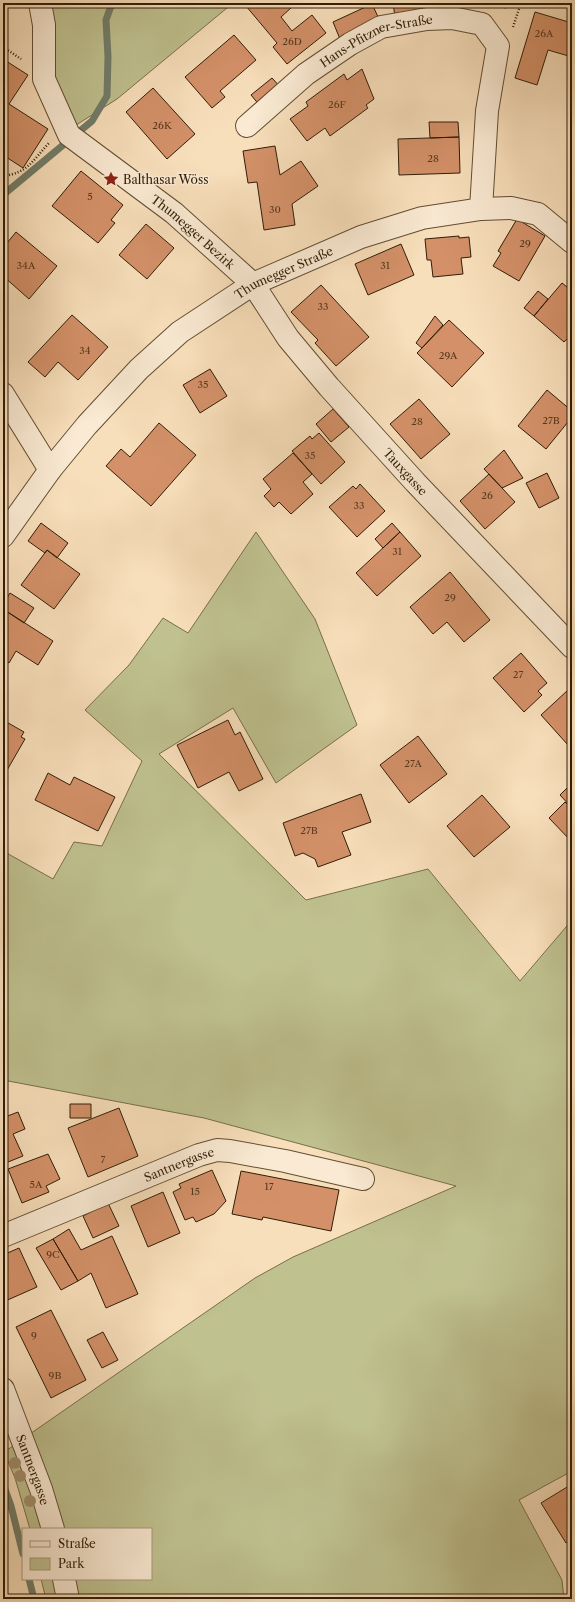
<svg xmlns="http://www.w3.org/2000/svg" width="575" height="1602" viewBox="0 0 575 1602" font-family="'Libre Caslon Text',serif">
<rect width="100%" height="100%" fill="#f8dfbb"/>
<filter id="stains"><feTurbulence type="fractalNoise" baseFrequency=".005" numOctaves="4"/><feColorMatrix values="0 0 0 0 .2 0 0 0 0 .09 0 0 0 0 .02 0 0 0 .5 -.17"/></filter>
<radialGradient id="worn" r=".72"><stop offset=".6" stop-color="#630" stop-opacity="0"/><stop offset="1" stop-color="#630" stop-opacity=".3"/></radialGradient>
<path fill="#bfc18f" stroke="#786f4a" d="M47,3H233L117,99L73,127L51,70Z
M256,532L315,619L357,725L276,783L233,708L159,754L306,900L428,869L520,981L572,920V1471L519,1500L562,1580L564,1599H74L70,1579H151V1529H58L27,1436L255,1278L293,1257L456,1186L204,1118L3,1080V851L53,879L74,842L102,846L142,761L85,710L129,665L163,618L188,633Z
M13,1446L32,1493L43,1529H30L15,1478L4,1452Z
M41,1579H53L57,1599H46Z"/>
<g fill="none" stroke-linecap="round" stroke-linejoin="round">
<path stroke="#727d6a" stroke-width="7" d="M3,195L92,121L107,96L108,57L106,20L112,3
M3,1484L11,1506L23,1554
M29,1579L34,1599"/>
</g>
<path fill="#d49169" stroke="#301d06" d="M250,3H289L292,7L281,17L292,31L312,15L326,33L287,64L273,47L277,43L246,6Z
M393,3H434L435,11L395,17Z
M481,3H507L506,8Z
M372,4L380,21L340,39L333,22Z
M535,12L572,23V57L548,50L537,85L515,78Z
M234,35L256,60L220,91L225,97L212,108L185,77Z
M3,59L28,75L9,104L48,129L23,168L3,155Z
M362,69L374,99L366,105L368,108L330,136L325,128L307,141L290,119L308,106L306,102L344,74L347,80Z
M272,78L282,89L261,107L251,95Z
M153,88L195,134L167,159L126,112Z
M429,122H458L459,137L430,138Z
M459,137L460,173L399,175L398,139Z
M275,146L280,175L301,161L318,186L292,204L295,225L264,230L257,182L248,183L243,151Z
M81,171L123,205L111,220L115,223L98,243L52,206Z
M517,219L545,236L519,281L493,266L501,253L498,251Z
M146,224L174,248L147,279L119,255Z
M16,232L57,266L29,299L3,276V248Z
M459,236V238L469,237L471,257L461,258L463,274L433,277L431,260H427L425,239Z
M401,244L414,275L368,295L355,264Z
M562,283L572,291V334L564,342L534,316Z
M321,285L369,337L336,366L315,343L318,340L291,312Z
M538,291L548,299L534,316L524,308Z
M72,315L108,347L78,380L58,362L45,377L28,362Z
M435,316L443,325L422,348L416,343Z
M449,320L484,353L452,387L417,353Z
M210,369L227,396L200,413L183,385Z
M547,390L572,411V417L546,449L518,426Z
M419,399L450,434L421,459L390,424Z
M333,409L349,427L331,442L316,424Z
M159,423L196,455L151,506L106,466L121,449L130,457Z
M319,433L345,462L321,484L292,451L310,436L312,439Z
M504,450L523,478L502,488L484,469Z
M293,453L312,474L303,482L313,494L291,514L279,502L274,507L264,496L271,489L263,479Z
M547,473L559,498L539,508L526,483Z
M489,474L515,502L485,529L460,501Z
M360,484L385,511L357,537L329,507L353,486L356,489Z
M41,523L68,543L57,558L47,550L45,553L28,541Z
M392,523L400,532L383,548L375,539Z
M400,532L421,556L377,596L356,573Z
M47,550L80,574L54,609L21,585Z
M450,572L490,620L464,642L447,622L433,634L410,607Z
M10,593L34,608L24,623L3,609V604Z
M3,609L53,641L38,665L16,651L9,663L3,659Z
M521,653L547,683L538,691L542,695L524,712L493,678Z
M568,690L572,694V742L568,745L541,715Z
M3,720L24,732L21,737L25,739L6,772L3,770Z
M228,720L235,735L240,732L263,779L239,791L229,772L198,788L177,745Z
M418,736L447,774L409,803L380,765Z
M48,773L70,785L74,777L115,797L98,831L35,800Z
M572,783V808L560,795Z
M361,794L371,822L342,832L351,855L318,867L315,859L303,853L295,856L283,823Z
M482,795L510,827L474,857L447,826Z
M565,802L572,809V842L549,818Z
M70,1104H91V1118H70Z
M119,1108L138,1156L88,1177L68,1128Z
M18,1112L25,1129L13,1134L23,1156L3,1164V1125L8,1123L5,1117Z
M48,1154L60,1179L46,1186L49,1192L22,1203L8,1169Z
M212,1170L226,1201L214,1214L196,1222L193,1217L185,1220L173,1192L181,1188L179,1184Z
M241,1171L339,1190L331,1231L263,1217L262,1220L232,1214Z
M163,1192L180,1233L148,1247L131,1206Z
M108,1203L119,1226L93,1238L83,1216Z
M69,1229L81,1250L112,1236L138,1294L106,1308L91,1273L78,1281L53,1239Z
M53,1239L78,1281L61,1290L36,1248Z
M19,1248L37,1287L3,1302V1255Z
M51,1310L86,1380L51,1398L16,1327Z
M103,1332L118,1360L102,1368L87,1340Z
M572,1484V1539L566,1543L541,1503Z"/>
<g fill="none" stroke-linecap="round" stroke-linejoin="round">
<defs>
<g id="minor">
<path id="s1" d="M40,3L44,25V79L69,135L174,213L253,284L288,338L329,387L415,482L572,647"/>
<path id="s2" d="M247,126L306,74L350,44L381,27L427,19L452,18L482,24L498,46L487,111L481,209"/>
<path d="M3,394L50,470"/>
<path id="s3" d="M3,536L50,470L87,425L139,369L180,332L253,284L361,237L422,218L481,209L511,208L538,214L572,242"/>
<path id="s4" d="M3,1236L199,1155L217,1150L230,1151L285,1161L363,1179"/>
<path id="s5" d="M3,1389L41,1489L53,1529"/>
<path d="M64,1579L68,1599"/>
</g>
</defs>
<use href="#minor" stroke="#624e33" stroke-width="24"/>
<path stroke="#301d06" stroke-width="2.5" stroke-dasharray="1 2" stroke-linecap="butt" d="M513,27L521,3
M3,47L21,59
M3,176C28,173 33,160 49,143"/>
<use href="#minor" stroke="#faead3" stroke-width="22"/>
</g>
<g fill="#a28f6e">
<circle cx="15" cy="1463" r="6"/>
<circle cx="20" cy="1476" r="6"/>
<circle cx="30" cy="1501" r="6"/>
</g>
<defs>
<symbol id="sight-bare" viewBox="-9 -9 18 18"><path d="M0-6L1.8-2.2L6-1.7L2.9 1.2L3.7 5.4L0 3.3L-3.7 5.4L-2.9 1.2L-6-1.7L-1.8-2.2Z" fill="#8f2418" stroke="#faead3" stroke-width="2.5" paint-order="stroke"/></symbol>
</defs>
<g fill-rule="evenodd">
<use href="#sight-bare" x="100" y="168" width="22" height="22"/>
</g>
<g text-anchor="middle" dominant-baseline="central" stroke-width="3" stroke-linejoin="round" paint-order="stroke">
<g font-size="10" fill="#593a1f">
<text x="544" y="33">26A</text>
<text x="292" y="41">26D</text>
<text x="337" y="104">26F</text>
<text x="162" y="125">26K</text>
<text x="433" y="158">28</text>
<text x="90" y="196">5</text>
<text x="275" y="209">30</text>
<text x="525" y="243">29</text>
<text x="26" y="265">34A</text>
<text x="385" y="265">31</text>
<text x="323" y="306">33</text>
<text x="85" y="350">34</text>
<text x="448" y="355">29A</text>
<text x="203" y="384">35</text>
<text x="551" y="420">27B</text>
<text x="417" y="421">28</text>
<text x="310" y="455">35</text>
<text x="487" y="495">26</text>
<text x="359" y="505">33</text>
<text x="397" y="551">31</text>
<text x="450" y="597">29</text>
<text x="518" y="674">27</text>
<text x="413" y="763">27A</text>
<text x="309" y="830">27B</text>
<text x="103" y="1159">7</text>
<text x="36" y="1184">5A</text>
<text x="269" y="1186">17</text>
<text x="195" y="1191">15</text>
<text x="53" y="1254">9C</text>
<text x="34" y="1335">9</text>
<text x="55" y="1375">9B</text>
</g>
<g font-size="12" fill="#301d06" stroke="#faead3">
<text stroke="none"><textPath href="#s2" startOffset="158">Hans-Pfitzner-Straße</textPath></text>
<text stroke="none"><textPath href="#s1" startOffset="295">Thumegger Bezirk</textPath></text>
<text stroke="none"><textPath href="#s3" startOffset="391">Thumegger Straße</textPath></text>
<text stroke="none"><textPath href="#s1" startOffset="617">Tauxgasse</textPath></text>
<text stroke="none"><textPath href="#s4" startOffset="190">Santnergasse</textPath></text>
<text stroke="none"><textPath href="#s5" startOffset="86">Santnergasse</textPath></text>
</g>
<g font-size="12" fill="#301d06" stroke="#faead3" text-anchor="start">
<text x="123" y="179">Balthasar Wöss</text>
</g>
</g>
<rect width="575" height="1602" fill="none" stroke="#f8dfbb" stroke-width="16"/>
<rect x="4" y="4" width="567" height="1594" fill="none" stroke="#301d06" stroke-width="2"/>
<rect x="8" y="8" width="559" height="1586" fill="none" stroke="#301d06"/>
<rect x="22" y="1528" width="130" height="52" fill="#faead3" stroke="#a99881"/>
<rect x="30" y="1541" width="20" height="6" fill="#faead3" stroke="#a99881"/>
<text x="58" y="1548" font-size="12" fill="#301d06">Straße</text>
<rect x="30" y="1558" width="20" height="12" fill="#bfc18f" stroke="#a99881"/>
<text x="58" y="1568" font-size="12" fill="#301d06">Park</text>
<rect width="100%" height="100%" filter="url(#stains)"/>
<rect width="100%" height="100%" fill="url(#worn)"/>
</svg>
